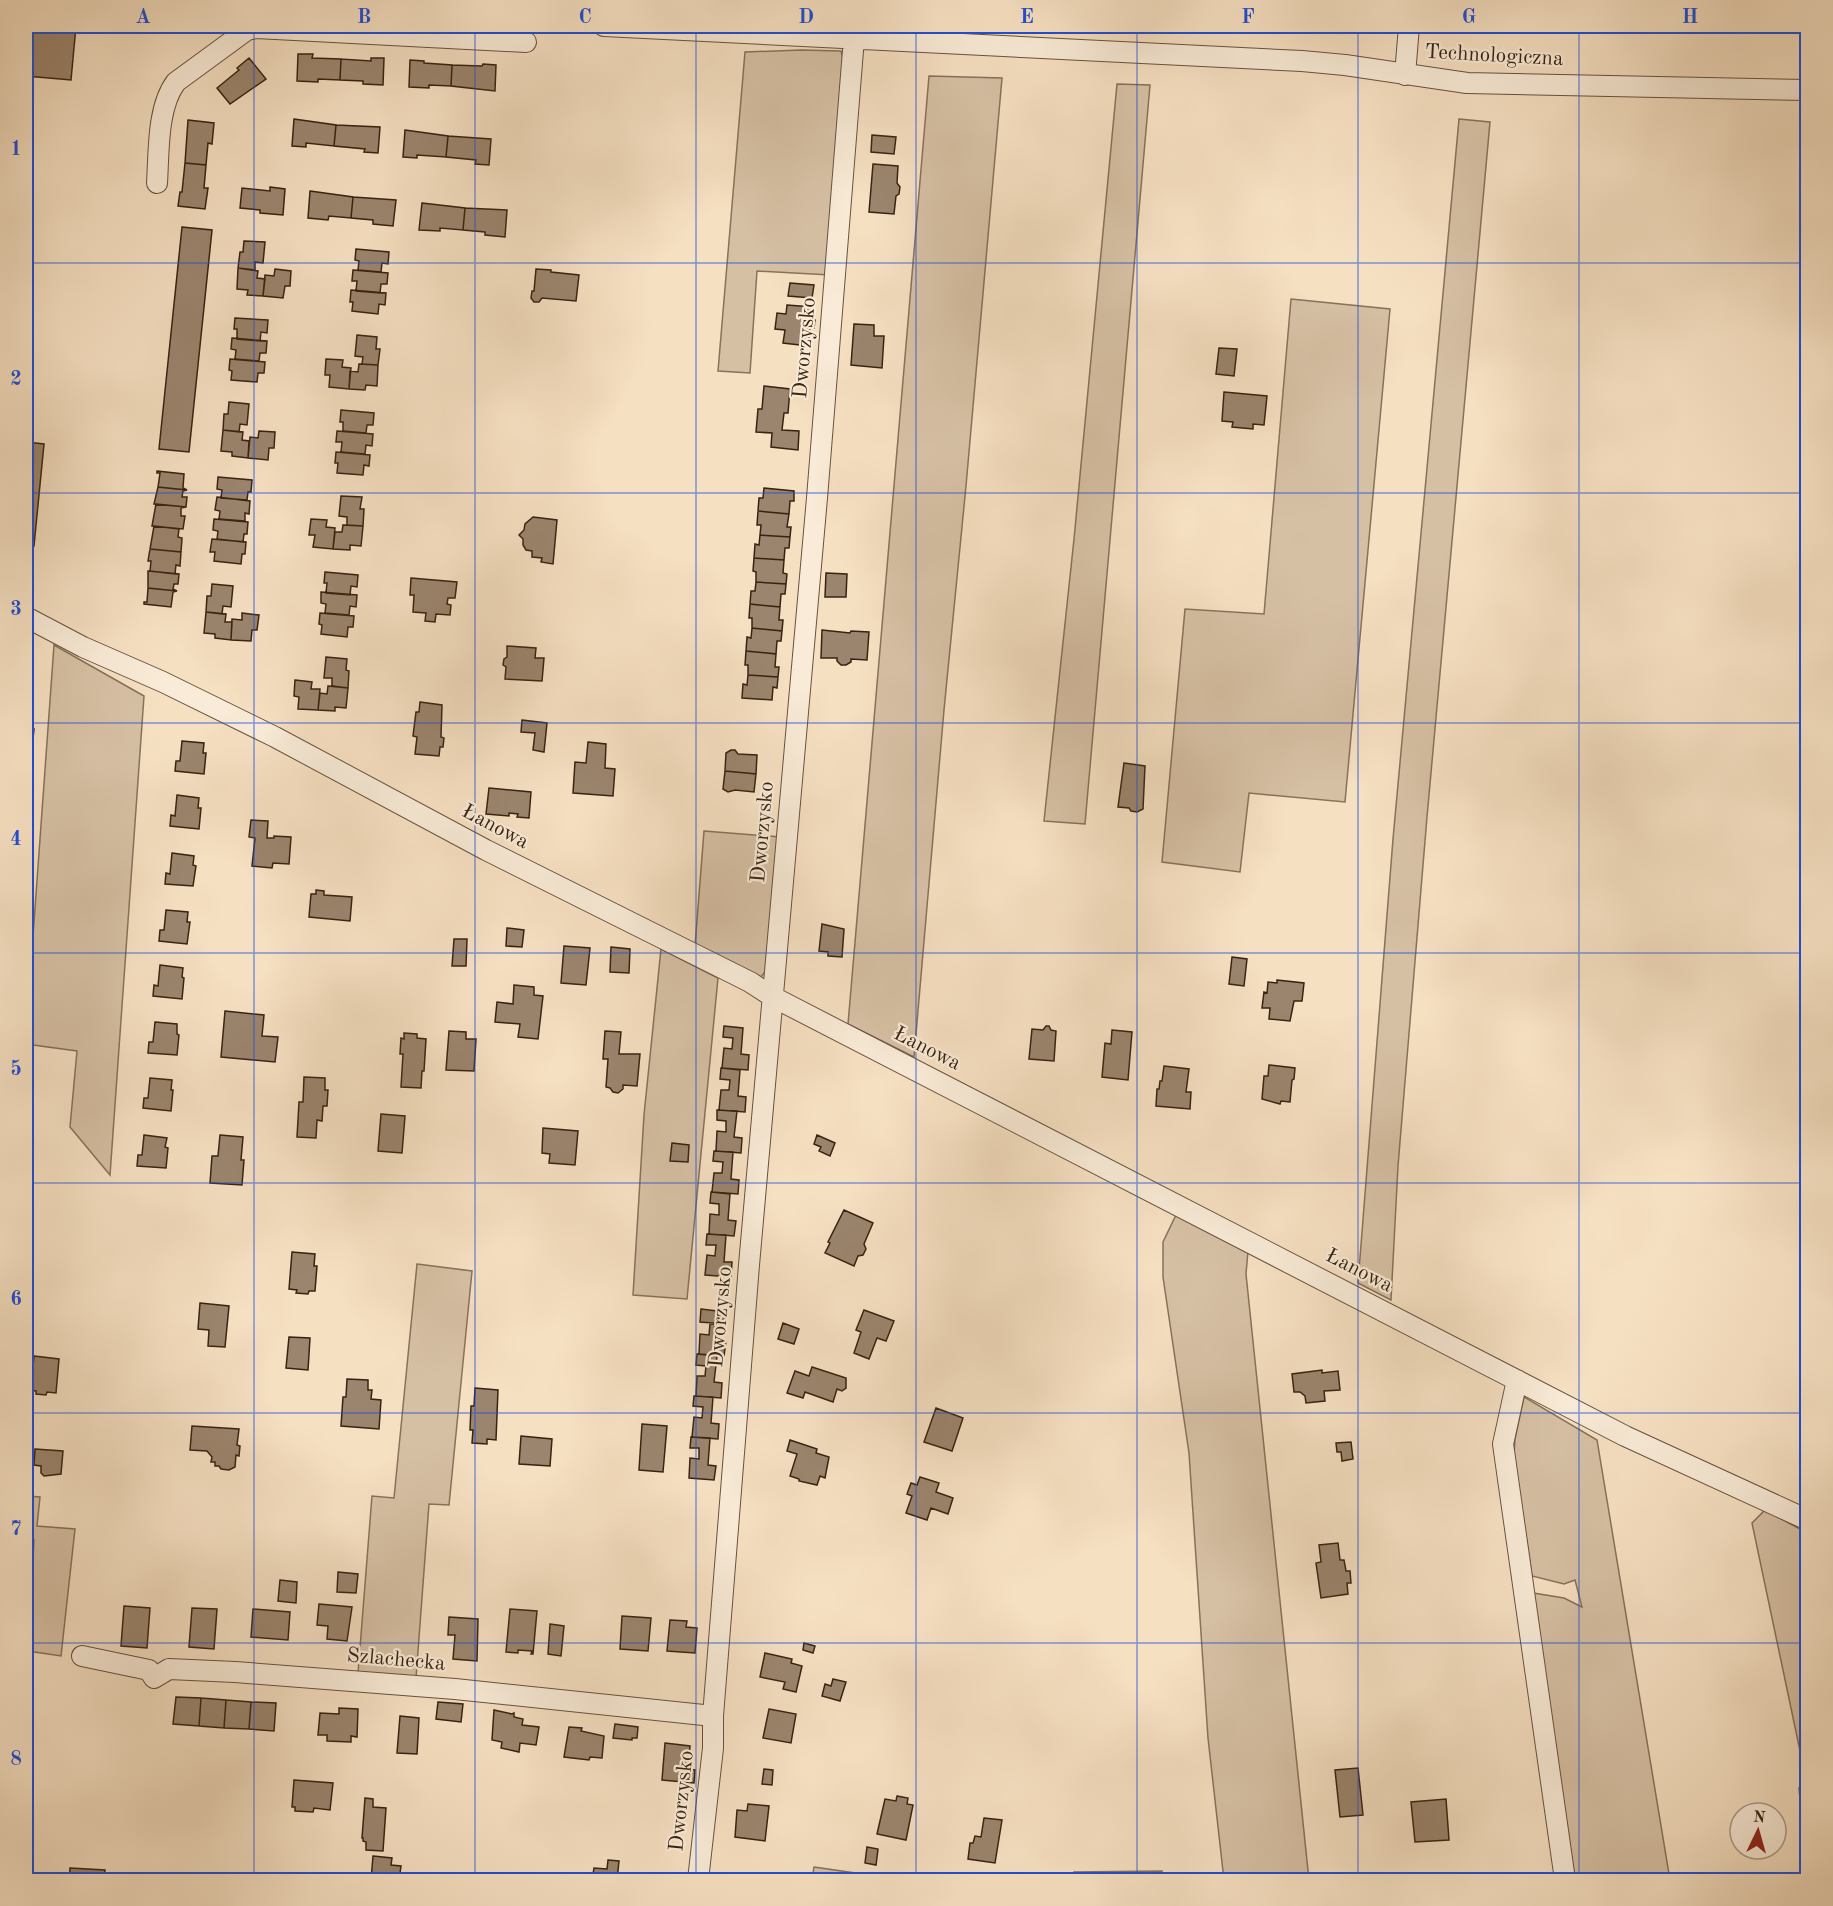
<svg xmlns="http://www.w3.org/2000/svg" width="1833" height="1906" viewBox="0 0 1833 1906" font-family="'Old Standard TT',serif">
<rect width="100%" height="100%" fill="#f6e0c2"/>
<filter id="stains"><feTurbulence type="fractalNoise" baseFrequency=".00333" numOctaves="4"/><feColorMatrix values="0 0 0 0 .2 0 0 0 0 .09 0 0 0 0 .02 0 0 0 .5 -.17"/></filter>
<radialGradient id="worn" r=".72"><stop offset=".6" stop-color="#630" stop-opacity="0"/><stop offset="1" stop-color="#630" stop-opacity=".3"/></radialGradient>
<path fill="#d6c0a4" stroke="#87725b" stroke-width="1.5" d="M801,50L841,51L846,70L830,275L757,271L750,373L718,371L745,52Z
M929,76L1002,78L966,486L944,710L914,1057L848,1024Z
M1117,84L1150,85L1085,824L1044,821L1074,539Z
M1459,119L1490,122L1427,817L1398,1166L1391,1300L1358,1283L1393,839Z
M1291,299L1390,309L1345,802L1249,793L1240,872L1162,862L1185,609L1264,614Z
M54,645L144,696L110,1175L70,1127L77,1051L26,1044V950H32Z
M704,831L781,837L768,968L761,977L695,946Z
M661,949L718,978L687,1299L633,1295L644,1115Z
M1176,1215L1248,1251L1246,1274L1309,1880H1224L1208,1738L1189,1453L1163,1277V1242Z
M417,1264L472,1271L449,1505L429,1504L416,1678L358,1673L372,1496L394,1498Z
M1524,1397L1597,1440L1670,1880H1575L1533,1593L1564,1598L1582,1607L1575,1580L1564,1584L1532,1576L1514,1455L1515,1439Z
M26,1496L40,1497L37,1526L75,1529L61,1656L28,1651L34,1540L26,1539Z
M1765,1510L1807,1533V1784L1752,1523Z
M1799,1788L1807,1791V1880Z
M814,1867L855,1873L854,1880H812Z
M1162,1871L1163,1880H1074V1872Z"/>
<path fill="#9b856e" stroke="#382312" stroke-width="1.5" d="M26,26H76L71,80L26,76Z
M298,54H313L312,58L341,59L340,80L318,79V82L297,81Z
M249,58L266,79L230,104L217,88L239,70L237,68Z
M371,58H384L383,85L363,84V81L340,80L341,59L371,61Z
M410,60L424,61V63L452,65L451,86L429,85V88L409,87Z
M483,64L496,65L495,91L451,86L452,65L482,66Z
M294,119L336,125L334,146L306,143V147L292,146Z
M188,120L214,123L212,144L208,143L206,165L185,163Z
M336,125L380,127L378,153L364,152L365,149L334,146Z
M405,130L448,136L446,157L417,155V158L403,157Z
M872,135L896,137L894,154L871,152Z
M448,136L491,139L489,165L475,164L476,160L446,157Z
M185,163L206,165L204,188H208L205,209L178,206L180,192H182Z
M873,164L898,166L897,183L900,187L899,194L896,196L894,214L869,212Z
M270,187L285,189L283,215L260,213V210L240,208L242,188L270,191Z
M310,191L353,197L351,218L329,216L328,220L308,218Z
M353,197L396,200L393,226L373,224V220L351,218Z
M422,203L465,208L463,230L440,228V231L419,230Z
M465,208L507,210L505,237L485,235V232L463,230Z
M182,227L212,230L189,452L159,449Z
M244,241L265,242L263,263L255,262V270L238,268L240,252H243Z
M356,249L389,252L388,264L382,263L381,272L358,270L359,261L355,260Z
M238,268L258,271L257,278L265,279L263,296L247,295L248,290L237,289Z
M275,269L291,271L290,286H285L283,298L263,296L265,275L274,276Z
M536,269L551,270V272L579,275L576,301L542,298L539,302H534L531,298L532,291H534Z
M353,270L388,273L387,284H381L380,293L356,291L357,281H352Z
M790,283L814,285L812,298L788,296Z
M351,290L386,293L385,305L379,304L378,314L352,311L353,302H350Z
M787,305L812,307L810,320H815L814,328L810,327L808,346L783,343L785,330L775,329L777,313L786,314Z
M235,318L268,320L267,333L261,332L260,341L237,339V329H234Z
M854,324L874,325V336H884L882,368L851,365Z
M357,335L377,337L376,349H380L378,365L362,364L363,357L355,356Z
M232,338L267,341L266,353H260L259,361L235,359L236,350L231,349Z
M1219,348L1237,349L1234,376L1216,374Z
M230,359L265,362L264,373H258L257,382L231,380L232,371L229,370Z
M326,359L343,360L342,367L351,368L349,389L329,387L330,375H325Z
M359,364L378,365L377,386L366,385L365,390L349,389L350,371L358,372Z
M764,386L790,389L788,413H784L782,430L799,431L798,450L771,447L772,433L756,432L758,409H762Z
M1224,392L1267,396L1264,425L1253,424V429L1232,427L1233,422L1222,421Z
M229,402L249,404L247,425L240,424L239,432L223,430L224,414H228Z
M341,410L374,413L373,425H367L366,433L343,431V422H340Z
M223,430L243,432L242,440L249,441L248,458L232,456V452L221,451Z
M259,431L275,432L274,448H269L268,460L248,458L250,437L258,438Z
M337,431L373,434L372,446L366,445L365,454L341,452L342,442H336Z
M26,442L44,444L34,546L26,545Z
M336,452L370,455L369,466L364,465L363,475L337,473L338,463H335Z
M157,471L184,474L183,488L187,490L158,487L160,473H157Z
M218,477L252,480L251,492H248L247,500L221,498L222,490L217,489Z
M158,487L187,490L183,491L182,497H187L186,507L154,504Z
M764,488L794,491V501H790L789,514L758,511L759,498H763Z
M341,496L362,497L360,509H364L363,526L347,525V517L339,516Z
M217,497L250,501L249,514L245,513V521L219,519L220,511L215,510Z
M156,504L186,507L181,508V516H185L183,529L152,526Z
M758,511L789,514L787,527H791L790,537L760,535L761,525H757Z
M533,517L557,520L553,564L541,562L542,558L532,557V551L526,550L523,545V539L519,535L524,530L525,524Z
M214,519L248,522L247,534H244L243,542L217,539L218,531L213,530Z
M311,519L327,520L326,527L335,528L333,549L313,547L315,535H309Z
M343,525L363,526L361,546L350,545V550L333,549L335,532H342Z
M154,526L179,529L178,537L182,538L181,552L150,549Z
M760,535L790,537L789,548H785L784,560L754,558L755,544L759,545Z
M212,539L246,542L245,554H242L241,564L214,561L215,552H210Z
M150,549L181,552L180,566L176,565L175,574L150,571L151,561H148Z
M754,558L784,560L783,573L787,574L786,584L756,582V572L753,571Z
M148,571L179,574L178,584H174L173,589L177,591L148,588Z
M325,572L358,575L357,587L351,586L350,595L326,593L327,583H324Z
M826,573L847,574L846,597H825Z
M411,578L457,582L455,598H448L447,604L451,605L450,615L436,614L435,622L425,621L426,613L413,612L414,595H410Z
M756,582L786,584L785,594H781L780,607L750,604L751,591H755Z
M212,584L233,586L231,607L223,606L222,614L206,612L207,596H211Z
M148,588L177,591L173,592L171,607L144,604V602H147Z
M321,592L357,595L356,607L350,606L349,615L325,613L326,604L321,603Z
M750,604L780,607L779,620H783L782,631L752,628V618H749Z
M206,612L226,614L225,622H232L231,640L215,638V634L204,633Z
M242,613L259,615L257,630H252L251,641L231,640L232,619L242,620Z
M320,613L354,616L353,627H348L347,637L321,634L322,625L319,624Z
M752,628L782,631L781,641H777L776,654L746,651L747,637L751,638Z
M822,630L850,633L851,631L869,632L867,660L851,659V662L846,665H841L837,661V658H821Z
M507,646L536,648L535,658H544L542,681L505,679L506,667L503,665L504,659L507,657Z
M746,651L776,654L775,667H779L778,677L748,675V665H745Z
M326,657L347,659L346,670L349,671L348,688L332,686V678H324Z
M748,675L778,677L777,688L773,687L772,700L742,698L743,684L747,685Z
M295,680L312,682L311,689H320L318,710L298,709L299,697L294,696Z
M328,686L348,688L346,708L335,707V711L318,710L320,693L327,694Z
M420,702L442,705L441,737L444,738L443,747H440L439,756L415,754L417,737L413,736L416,712H419Z
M522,720L547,723L544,752L533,750L535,733L521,732Z
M26,729H34L32,748H26Z
M182,741L204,743L203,753H206L204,774L175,771L176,761H180Z
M588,742L606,744L605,768L615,769L613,796L573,793L575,762L586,763Z
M26,748H32L30,768H26Z
M731,750H735L738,754L757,755L756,774L725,771L726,753Z
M1124,763L1145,766L1143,809L1137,812L1131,811L1129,808L1118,807Z
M26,768H30L29,788H26Z
M725,771L756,774L754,792L735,790L728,792L723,789Z
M26,788H29L27,808H26Z
M489,788L531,792L529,818L517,817L518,814L509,813V816L486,814Z
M177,795L199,798L198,808H201L199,829L170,826L171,815L175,816Z
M251,820L268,821L267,838H274V836L291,837L289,864L273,863L272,868L252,866L255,838L249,837Z
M172,853L194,856L193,865L196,866L193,886L165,884L166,873L170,874Z
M316,890L324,891V895L352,897L350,921L309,917L311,894H316Z
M166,910L188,912L187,922H190L187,944L159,941L160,930H164Z
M822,924L844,929L842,957L828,956V952L819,951Z
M507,928L524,930L522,947L506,946Z
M454,939H467L466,966H452Z
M564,946L590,948L586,985L561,983Z
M611,947L630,949L629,973L610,972Z
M1232,957L1247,959L1244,986L1229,984Z
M160,965L183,968L182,977L184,978L182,999L153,996L154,985L158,986Z
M1277,980L1304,983L1302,1001H1294L1290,1021L1269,1019L1270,1008H1262L1264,992L1267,993L1268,982L1277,983Z
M514,985L534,987V995L543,996L538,1039L518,1037L520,1024L495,1022L497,1002L513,1004Z
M225,1011L264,1015L262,1036L278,1037L275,1062L221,1057Z
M155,1022L177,1024V1034L179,1035L177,1055L148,1053L149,1042H153Z
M724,1026L743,1028L741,1054L749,1055L748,1070L722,1068L724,1048L732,1049L733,1038L723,1037Z
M1046,1026H1049L1051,1030L1056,1031L1054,1061L1029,1059L1032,1029L1043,1030Z
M1112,1030L1132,1032L1128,1080L1102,1077L1105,1043L1111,1044Z
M449,1031L466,1032V1039H476L474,1071L446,1070Z
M605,1031L621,1032L619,1054H640L637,1086L623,1085V1089L618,1093L613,1092L610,1088L606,1087L608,1059H603Z
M404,1033L417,1034V1038L426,1039L424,1071H422L421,1088L401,1087L403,1054H400L401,1038L404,1039Z
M1269,1065L1295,1068L1294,1079L1292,1080L1290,1102L1281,1101L1280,1104L1262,1099L1264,1076H1268Z
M1164,1066L1189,1069L1186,1092H1191L1190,1109L1156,1106L1157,1089H1159L1160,1081H1162Z
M721,1068L740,1070L738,1096L746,1097L745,1112L719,1110L721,1090H729L730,1080L720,1079Z
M304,1077L325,1078V1090H328L327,1106H323L322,1121L317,1120L316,1138L297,1137L299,1102H303Z
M150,1078L172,1080L171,1090H173L171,1111L143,1108L144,1098H148Z
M717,1110L737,1111L734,1137L742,1138L741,1153L716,1151L717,1131L726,1132V1121L717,1120Z
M381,1114L405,1116L402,1153L378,1151Z
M543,1128L578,1131L575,1165L549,1163L550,1154L542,1153Z
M144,1135L167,1138L165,1147L168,1148L166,1168L137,1166L138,1155H142Z
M220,1135L243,1137L241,1160H244L242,1185L210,1183L212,1156H218Z
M817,1135L835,1143L830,1156L819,1151L821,1147L814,1144Z
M672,1143L689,1145L688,1162L670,1161Z
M714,1151L733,1152L731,1179L739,1180L738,1194L712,1192L714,1173H722L723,1162L713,1161Z
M711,1192L730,1194L728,1220L736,1221L734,1236L709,1234L710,1214L719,1215V1204L710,1203Z
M844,1210L873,1223L864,1244L866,1249L863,1255L858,1256L854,1266L825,1253L830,1243L828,1242Z
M707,1234L726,1235L724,1262H732L731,1277L705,1275L707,1255L715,1256L716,1245H706Z
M292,1252L315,1254L314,1266H317L315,1291H309L308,1294L296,1293L297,1290L289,1289Z
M200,1303L229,1306L225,1347L208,1346L209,1330L198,1329Z
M701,1309L725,1312V1324L700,1322Z
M864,1310L894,1321L886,1341L877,1338L869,1359L854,1353L861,1332L856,1330Z
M783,1323L799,1329L794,1344L778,1339Z
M710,1324H719L718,1341H726L724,1356L699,1354L700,1334L709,1335Z
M289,1337L310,1338L308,1370L286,1368Z
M697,1354L717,1356L714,1382L722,1383L721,1398L696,1396L697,1376H705L706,1366L696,1365Z
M34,1356L59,1359L56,1393L47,1392L46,1395L36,1394V1391L27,1390L29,1366H33Z
M812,1367L846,1378V1388L842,1391L837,1389L833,1402L805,1392L803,1398L787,1393L795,1371L809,1376Z
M1322,1370V1373L1338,1371L1340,1390L1324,1391L1325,1401L1306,1403L1305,1396L1300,1392H1294L1292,1374Z
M347,1379L368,1380V1390H372L371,1399L381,1400L379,1429L341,1426L343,1397H346Z
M475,1388L498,1390L496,1440L487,1439V1444L472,1443L473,1430H470L471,1406H474Z
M694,1396L713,1397L711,1423L719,1424L718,1439L692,1437L694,1417L702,1418L703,1407L693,1406Z
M936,1408L963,1418L952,1451L924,1442Z
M642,1424L667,1426L663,1472L639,1470Z
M192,1426L239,1429L237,1445L240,1446L239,1456L236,1455L235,1467L229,1470L221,1469L219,1466H215V1462H211L212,1457L207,1451L190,1450Z
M521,1436L552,1439L550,1466L519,1464Z
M691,1437L710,1438L708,1465L716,1466L714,1480L689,1478L690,1458L699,1459V1448H690Z
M790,1440L817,1449L816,1453L829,1457L825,1478L820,1476L817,1485L799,1481V1479L790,1476L797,1454L787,1451Z
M1351,1442L1353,1459L1342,1461L1341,1452H1337L1336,1443Z
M35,1449L63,1451L61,1474L44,1476L41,1473V1466L34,1465Z
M920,1477L939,1483L936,1492L953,1498L948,1514L931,1508L927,1520L906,1513L912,1496L907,1494L911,1483L917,1485Z
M1338,1543L1340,1560H1344L1346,1571H1350L1351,1583H1347L1348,1594L1321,1598L1316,1563L1321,1562L1319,1545Z
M338,1572L358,1574L356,1593L337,1592Z
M280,1580L297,1582L296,1603L278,1601Z
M319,1604L352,1607L347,1641L327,1639L328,1626L317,1625Z
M124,1606L150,1608L147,1648L121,1646Z
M192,1608L217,1609L214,1649L189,1647Z
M253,1609L290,1612L288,1640L251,1637Z
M510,1609L537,1611L533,1654H531L532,1651L518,1650V1653L506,1652Z
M622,1616L651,1618L648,1651L620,1649Z
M449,1617L478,1619L477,1661L453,1659L455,1635H448Z
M670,1620L687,1621L686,1627L697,1628L695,1653L667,1651Z
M550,1624L564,1626L561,1656L548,1654Z
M804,1643L815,1646L813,1653L803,1650Z
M765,1653L792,1659L791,1663L802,1666L796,1692L783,1689L785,1682L760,1677Z
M833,1679L846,1682L840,1701L822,1696L825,1684L831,1686Z
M176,1697L201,1698L199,1726L173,1724Z
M201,1698L226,1700L224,1728L199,1726Z
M226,1700L251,1702L249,1729L224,1728Z
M251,1702L276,1703L274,1731L249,1729Z
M438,1702L463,1704L461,1722L436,1719Z
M339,1708L358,1709L357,1737L351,1736V1742L327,1741V1735H318L320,1713L339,1714Z
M769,1709L796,1714L791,1743L763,1738Z
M494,1710L512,1714L514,1713V1717L523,1719L522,1725L539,1727L536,1745L520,1743L519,1752L501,1748L502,1742L492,1740Z
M400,1716L419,1718L417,1754L397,1753Z
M615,1724L638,1727L637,1738H632V1740L613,1738Z
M569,1727L582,1728L581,1731L604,1736L602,1758L590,1757L589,1760L564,1757Z
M665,1743L690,1746L688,1769L695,1770L694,1783L662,1780Z
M1358,1768L1363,1815L1340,1817L1335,1770Z
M764,1769L773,1770L772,1785L762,1784Z
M294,1780L333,1783L330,1810L314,1808L313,1812L295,1811V1807H292Z
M897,1796L908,1798L907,1804L913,1805L906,1840L877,1834L885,1799L896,1801Z
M365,1798L373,1799V1807L386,1808L383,1851L366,1850V1842L363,1841V1838H362Z
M1446,1799L1449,1840L1415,1842L1411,1802Z
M748,1804L769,1806L765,1841L735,1837L737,1810L747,1811Z
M984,1818L1002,1820L995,1863L968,1859L970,1843H973L975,1836L981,1837Z
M867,1847L878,1849L876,1865L865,1863Z
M373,1856L392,1858L391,1865L401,1866L399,1880H371Z
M608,1860L619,1861L617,1880H592L594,1868L607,1869Z
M70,1868L105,1870L104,1880H69Z
M567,1875L580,1876L579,1880H567Z"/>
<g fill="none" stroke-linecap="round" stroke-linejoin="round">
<defs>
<path id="minor" d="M604,26L1302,61L1345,65L1467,83L1808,90
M1405,75L1409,26
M157,183C159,152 157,107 176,82L247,30L256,28L526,42
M26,617L83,647L163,682L275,737L486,850L750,982L773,997L1625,1436L1808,1520
M1517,1380L1503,1444L1565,1880
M82,1656L149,1670L154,1678L169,1669L235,1672L455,1689L713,1716
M698,1880L713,1748V1716L749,1265L817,498L854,38"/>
</defs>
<use href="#minor" stroke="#68523e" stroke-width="22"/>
<use href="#minor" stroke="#f9ebd7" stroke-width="20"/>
</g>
<path fill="none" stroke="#1d4ed8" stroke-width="1.5" stroke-opacity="0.55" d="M254,26V1880M475,26V1880M696,26V1880M916,26V1880M1137,26V1880M1358,26V1880M1579,26V1880M26,263H1808M26,493H1808M26,723H1808M26,953H1808M26,1183H1808M26,1413H1808M26,1643H1808"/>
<g text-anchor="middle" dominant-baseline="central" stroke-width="4.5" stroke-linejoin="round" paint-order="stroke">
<g font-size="21" fill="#382312" stroke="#f9ebd7">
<text transform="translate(1494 56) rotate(3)">Technologiczna</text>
<text transform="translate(805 348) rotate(-85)">Dworzysko</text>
<text transform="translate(495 827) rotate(28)">Łanowa</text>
<text transform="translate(763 832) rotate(-85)">Dworzysko</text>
<text transform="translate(927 1049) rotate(27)">Łanowa</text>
<text transform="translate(1359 1271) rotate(27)">Łanowa</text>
<text transform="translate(721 1317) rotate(-85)">Dworzysko</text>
<text transform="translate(396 1660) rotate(5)">Szlachecka</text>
<text transform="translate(682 1801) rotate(-84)">Dworzysko</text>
</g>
</g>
<rect width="1833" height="1906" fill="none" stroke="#f6e0c2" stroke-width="66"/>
<g transform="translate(1758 1831) rotate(5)"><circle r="28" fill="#f9ebd7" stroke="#ac9b88" stroke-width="1.5"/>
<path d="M0-4.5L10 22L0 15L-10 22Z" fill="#8f2418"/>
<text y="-9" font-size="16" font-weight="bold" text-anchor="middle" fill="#382312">N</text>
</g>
<rect x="33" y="33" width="1767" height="1840" fill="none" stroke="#1d4ed8" stroke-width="2"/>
<g font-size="20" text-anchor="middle" font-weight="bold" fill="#1d4ed8">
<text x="143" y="23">A</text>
<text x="364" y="23">B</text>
<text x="585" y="23">C</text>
<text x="806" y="23">D</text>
<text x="1027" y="23">E</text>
<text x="1248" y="23">F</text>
<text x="1469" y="23">G</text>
<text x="1690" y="23">H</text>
<text x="16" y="155">1</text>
<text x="16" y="385">2</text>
<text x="16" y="615">3</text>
<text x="16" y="845">4</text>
<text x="16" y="1075">5</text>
<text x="16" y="1305">6</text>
<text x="16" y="1535">7</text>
<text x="16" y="1765">8</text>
</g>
<rect width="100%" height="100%" filter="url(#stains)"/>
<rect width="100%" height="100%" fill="url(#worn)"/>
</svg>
